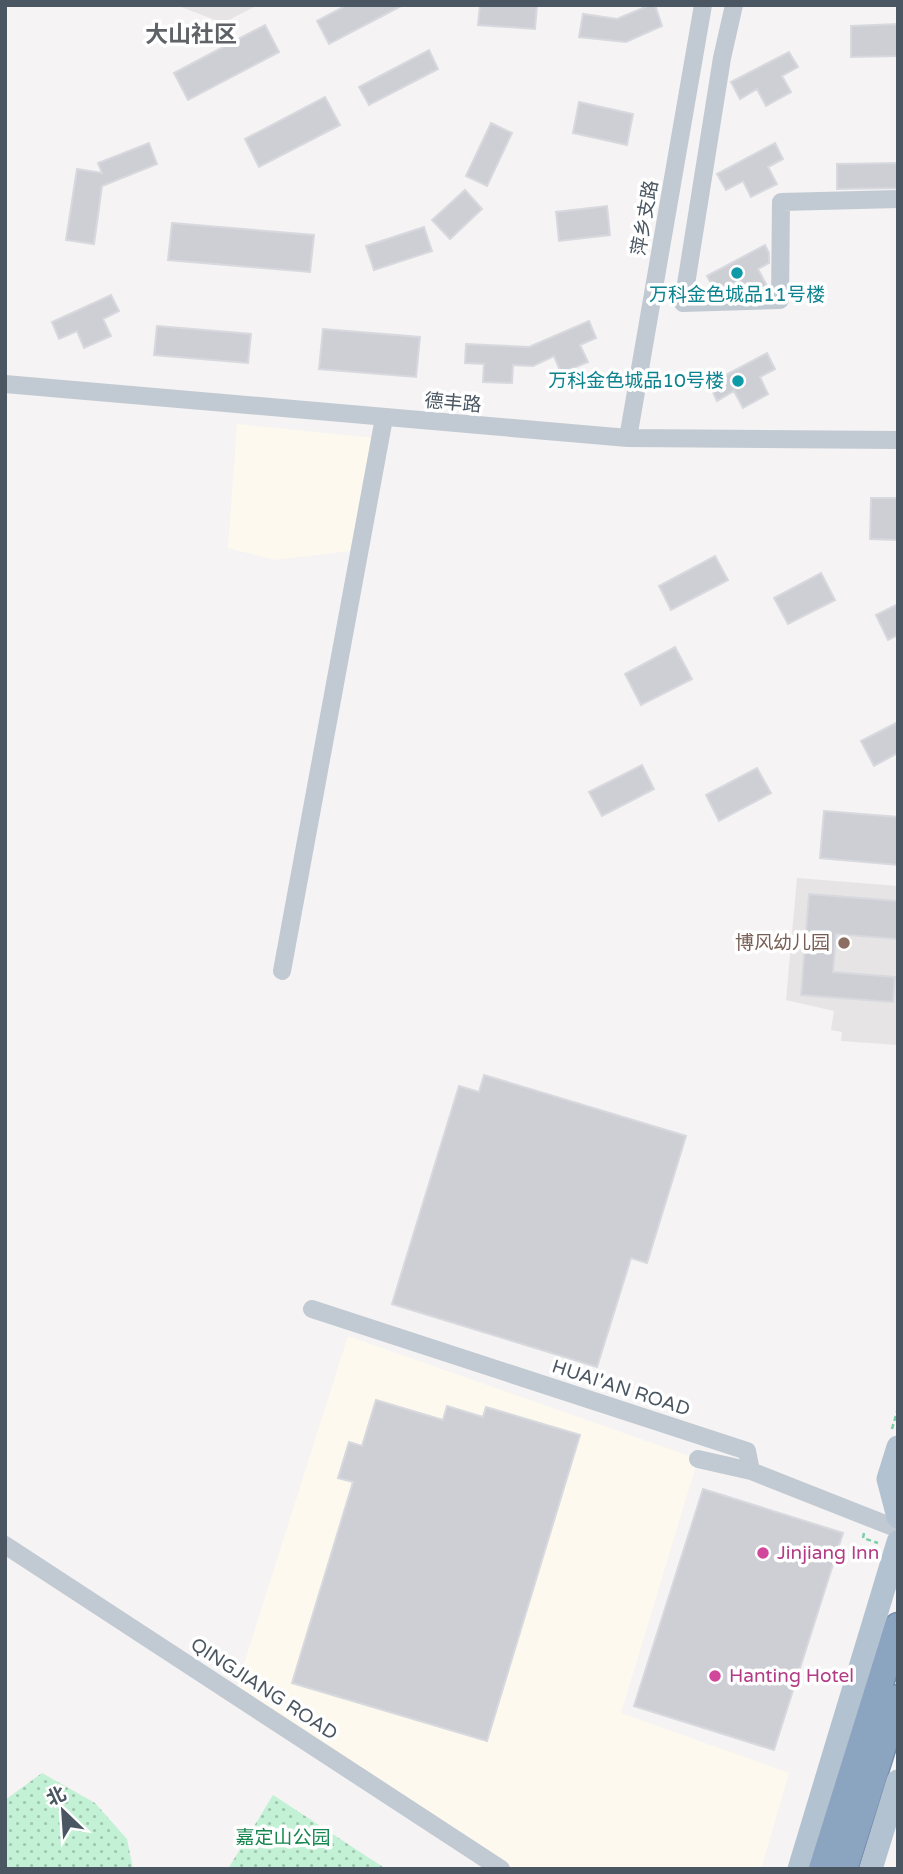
<svg xmlns="http://www.w3.org/2000/svg" width="903" height="1874" viewBox="0 0 903 1874" font-family="'Varela Round','Noto Sans SC',sans-serif">
<defs>
<pattern id="grass-dots" width="8" height="8" patternUnits="userSpaceOnUse" patternTransform="scale(1.75)"><rect width="8" height="8" fill="#c3f1d5"/><path d="M2 2h.1M6 6h.1" fill="none" stroke="#a0c6b0" stroke-width="1.8" stroke-linecap="round"/></pattern>
</defs>
<rect width="100%" height="100%" fill="#f5f3f3"/>
<path fill="#fdf9ef" d="M237,424L375,438L351,551L274,560L228,548Z
M348,1336L698,1459L621,1713L789,1773L761,1869H501L234,1695Z"/>
<path fill="#e6e4e5" d="M176,5H258L223,23Z
M797,878L898,886V1045L841,1041L842,1032L831,1030L834,1011L786,1000Z"/>
<path fill="url(#grass-dots)" d="M42,1773L95,1803L127,1839L133,1869H5V1800Z
M273,1795L386,1869H228Z"/>
<path fill="#cdcfd5" stroke="#d7d9de" stroke-width="2" d="M347,5H403L329,44L317,21Z
M480,5H537L535,29L478,25Z
M650,5H655L662,26L626,42L579,37L583,14L617,19Z
M898,24V56L851,57V26Z
M265,25L279,52L188,100L174,73Z
M429,50L438,69L369,105L359,87Z
M789,52L798,67L782,76L791,92L766,106L757,89L740,99L731,82Z
M325,97L340,125L259,167L245,139Z
M579,102L633,114L627,145L573,133Z
M491,123L512,133L487,186L466,176Z
M149,143L157,164L102,186L94,244L66,240L77,169L102,173L98,163Z
M775,143L783,159L768,167L777,184L751,197L743,181L726,190L717,174Z
M898,163V188L837,189V164Z
M465,190L482,209L450,239L432,220Z
M607,206L610,235L559,241L556,212Z
M172,223L314,235L310,272L168,260Z
M424,227L432,251L374,270L366,246Z
M765,245L769,253V263L758,269L767,286L760,289L736,290L733,283L715,291L707,276Z
M111,295L119,311L103,319L111,336L84,348L77,331L59,339L52,322Z
M589,321L596,338L580,345L588,362L561,373L554,356L533,366L513,365L512,383L483,382L484,364L465,363L466,344L529,347Z
M157,326L251,334L248,363L154,355Z
M323,329L420,337L416,377L319,369Z
M767,353L775,369L760,377L768,394L743,408L734,391L717,401L709,384Z
M871,498H898V540L870,539Z
M715,556L728,580L671,610L659,586Z
M821,573L835,600L788,624L774,598Z
M898,604V635L888,640L876,615Z
M675,647L692,679L641,705L625,674Z
M898,722V753L874,766L861,741Z
M642,765L654,789L602,816L589,792Z
M757,768L771,793L719,821L706,795Z
M824,811L898,817V865L820,858Z
M809,894L898,901V939L836,934L833,972L895,977L893,1002L801,995Z
M484,1075L686,1136L647,1263L631,1258L597,1367L392,1304L459,1086L479,1092Z
M376,1400L443,1420L447,1406L483,1417L486,1407L580,1435L487,1741L292,1683L353,1482L338,1478L349,1442L362,1446Z
M703,1489L843,1533L774,1750L634,1706Z"/>
<g fill="none" stroke-linecap="round" stroke-linejoin="round">
<defs>
<path id="highway" d="M822,1869L898,1626
M844,1869L898,1698"/>
</defs>
<use href="#highway" stroke="#7690ad" stroke-width="29"/>
<path stroke="#7ad0a6" stroke-width="2.5" stroke-dasharray="5 3.5" stroke-linecap="butt" d="M892,1429L898,1408
M864,1533L863,1538L878,1543"/>
<path stroke="#c1cad2" stroke-width="18" d="M734,5L722,58L683,303L780,300L781,202L898,199
M5,384L628,438L898,440
M628,438L703,5
M282,971L384,418
M312,1309L747,1451L751,1471L898,1529
M698,1459L751,1471
M5,1545L501,1869"/>
<path stroke="#b3c2d1" stroke-width="23" d="M898,1447L888,1479L898,1517
M799,1869L898,1542
M871,1869L898,1781"/>
<use href="#highway" stroke="#8ba5c1" stroke-width="26"/>
</g>
<g fill="#0f9aa8" stroke="#fff" stroke-width="2.5">
<circle cx="737" cy="273" r="7"/>
<circle cx="738" cy="381" r="7"/>
</g>
<circle fill="#8d6e63" stroke="#fff" stroke-width="2.5" cx="844" cy="943" r="7"/>
<g fill="#d1479c" stroke="#fff" stroke-width="2.5">
<circle cx="763" cy="1553" r="7"/>
<circle cx="715" cy="1676" r="7"/>
</g>
<g text-anchor="middle" dominant-baseline="central" stroke-width="7" stroke-linejoin="round" paint-order="stroke">
<g font-size="19" fill="#4a5661" stroke="#fff">
<text transform="translate(645 218) rotate(-80)">萍乡支路</text>
<text transform="translate(453 403) rotate(5)">德丰路</text>
<text transform="translate(621 1388) rotate(18)">HUAI'AN ROAD</text>
<text transform="translate(264 1689) rotate(33)">QINGJIANG ROAD</text>
</g>
<g font-size="19" fill="#0d838f" stroke="#fff">
<text x="737" y="295">万科金色城品11号楼</text>
<text x="724" y="381" text-anchor="end">万科金色城品10号楼</text>
</g>
<g font-size="19" fill="#785e54" stroke="#fff" text-anchor="end">
<text x="830" y="943">博风幼儿园</text>
</g>
<g font-size="19" fill="#b23c85" stroke="#fff" text-anchor="start">
<text x="777" y="1553">Jinjiang Inn</text>
<text x="729" y="1676">Hanting Hotel</text>
</g>
<g font-size="19" fill="#17864f" stroke="#fff">
<text x="283" y="1838">嘉定山公园</text>
</g>
<g font-size="23" font-weight="bold" fill="#5f6368" stroke="#fff">
<text x="191" y="35">大山社区</text>
</g>
</g>
<rect width="903" height="1874" fill="none" stroke="#4a5661" stroke-width="14"/>
<g transform="translate(63 1811) rotate(335)" stroke="#ffffff" stroke-width="5" paint-order="stroke">
<path d="M0-5L12 26L0 18L-12 26Z" fill="#4a5661"/>
<text y="-10" font-size="19" font-weight="bold" text-anchor="middle" fill="#4a5661">北</text>
</g>
</svg>
